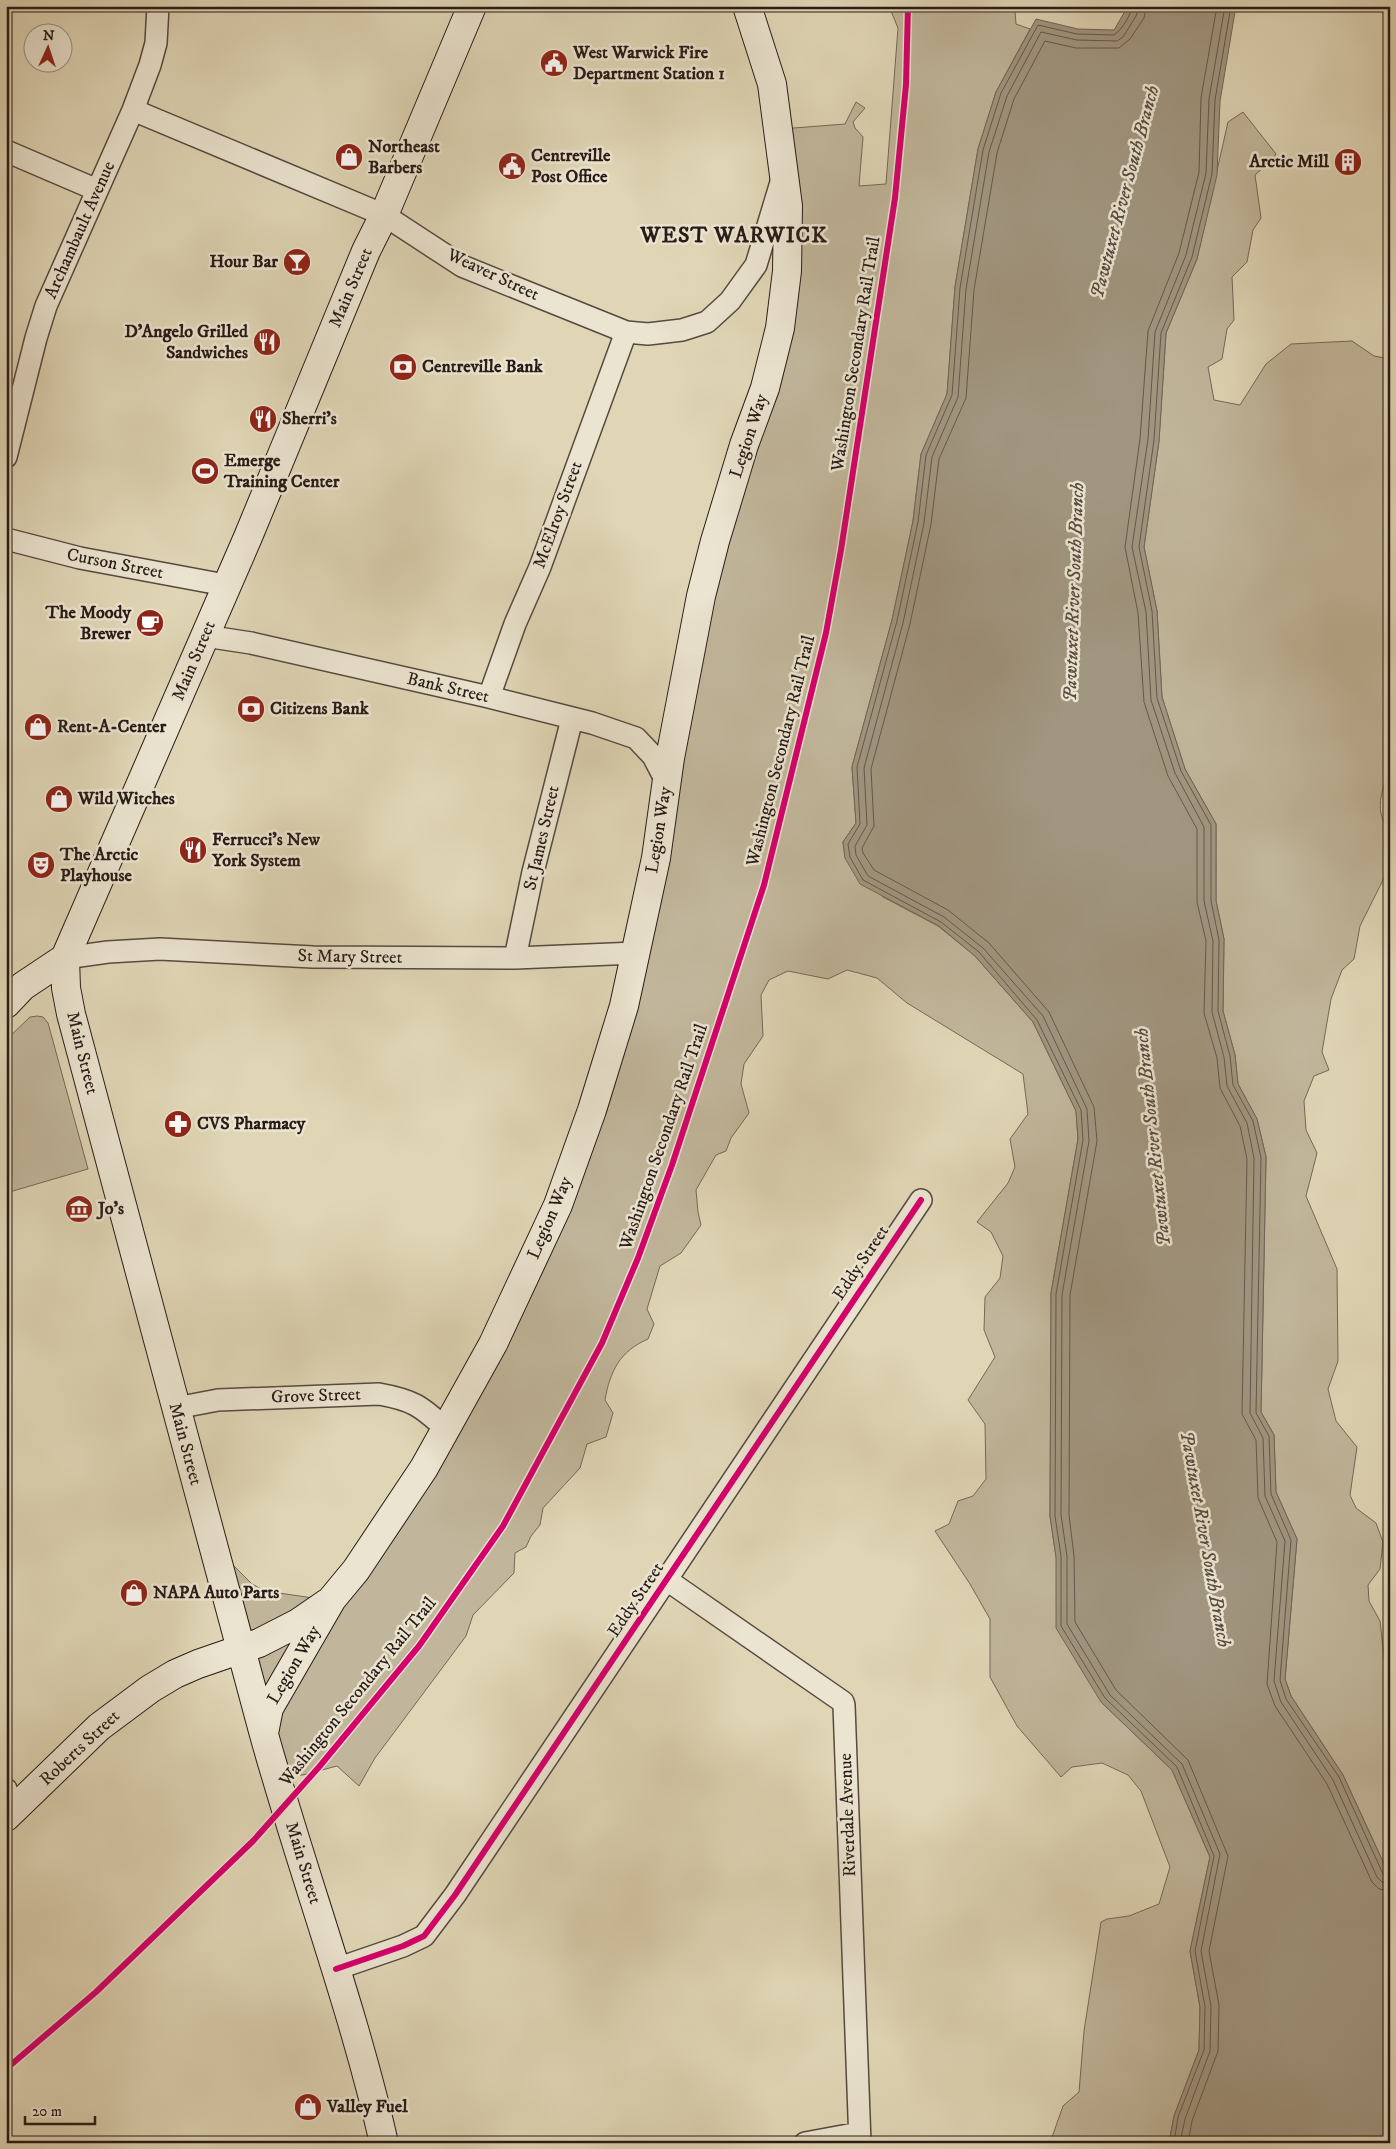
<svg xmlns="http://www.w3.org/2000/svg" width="1396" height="2149" viewBox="0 0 1396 2149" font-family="'IM FELL DW Pica',serif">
<rect width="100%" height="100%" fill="#e0d6b6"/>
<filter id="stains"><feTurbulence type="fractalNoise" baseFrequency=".004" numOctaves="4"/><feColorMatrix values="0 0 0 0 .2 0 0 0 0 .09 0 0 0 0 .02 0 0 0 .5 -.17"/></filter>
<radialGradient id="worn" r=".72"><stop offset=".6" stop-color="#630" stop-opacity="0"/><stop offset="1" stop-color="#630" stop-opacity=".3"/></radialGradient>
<path fill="#c1b69b" stroke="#746859" d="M889,6H949L1015,10L1016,24L1030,29L996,92L978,149L955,287L947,394L921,454L913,521L892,620L852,767L856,823L843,842L845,858L883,897L938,926L975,956L1033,1022L1076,1111L1078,1139L1051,1293L1050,1516L1056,1557L1101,1702L1172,1770L1210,1857L1190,1951L1200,2007L1199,2050L1174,2116L1169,2143H1050L1063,2106L1079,2092L1084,2031L1101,1922L1107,1919L1129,1916L1159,1904L1170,1867L1141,1791L1128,1775L1102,1763L1072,1767L1061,1777L1017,1726L990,1677V1619L970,1584L935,1531L949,1524L958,1501L973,1496L986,1479L985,1424L968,1400L995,1357L984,1330L985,1297L1000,1278L1003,1256L991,1232L977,1222L1008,1183L1015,1167L1010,1139L1028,1114L1023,1074L907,1003L877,978L847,970L828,979L788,971L769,980L761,995L763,1036L744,1064L741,1084L749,1113L731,1138L726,1151L716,1155L696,1190L698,1212L701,1225L681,1253L660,1266L647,1309L654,1324L648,1339C620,1351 610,1371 605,1400L613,1413L606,1437L587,1444L580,1468L543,1508L540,1525L531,1536L526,1547L515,1553L514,1573L473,1615L466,1636L375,1758L359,1786L337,1766L303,1775H280L218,1550L252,1584L265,1591L327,1600L486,1355L620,1020L668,771L781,329V129L845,124L856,102L865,108L853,122L855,128L863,137L859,186L886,184L898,28Z
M1243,112L1276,154L1273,159L1255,175L1261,218L1253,230L1247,262L1232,277L1234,320L1227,329L1222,359L1208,367L1214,400L1240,405L1266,364L1291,344L1352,341L1374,356L1390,359V769C1382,789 1373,813 1390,830V866L1360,926L1354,959L1342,970L1331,999L1322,1052L1329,1070L1314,1076L1304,1101L1306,1130L1317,1153L1306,1196L1337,1269L1338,1361L1328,1389L1336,1421L1357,1447L1350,1495L1356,1508L1376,1523L1383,1542L1380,1569L1368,1585L1369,1601L1380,1621L1390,1711V1877L1343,1775L1291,1696L1285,1679L1297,1539L1276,1492L1274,1435L1261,1412L1266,1157L1257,1119L1238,1084L1235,1055L1223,1011L1224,939L1216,901V824L1185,769L1162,697L1157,611L1144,547L1159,441L1166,333L1197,259L1228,122Z
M37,1016L43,1017L48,1023L88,1169L6,1193V1040L30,1017Z"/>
<path fill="#a19680" stroke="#716556" d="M1128,6H1236L1220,101L1217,175L1197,259L1166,333L1159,441L1144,547L1157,611L1162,697L1185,769L1216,824V901L1224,939L1223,1011L1235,1055L1238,1084L1257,1119L1266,1157L1261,1412L1274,1435L1276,1492L1297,1539L1285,1679L1291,1696L1343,1775L1390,1877V2143H1169L1174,2116L1199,2050L1200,2007L1190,1951L1210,1857L1172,1770L1101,1702L1056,1628V1557L1050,1516L1051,1293L1078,1139L1076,1111L1033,1022L975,956L939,926L860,884L845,858L843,842L856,823L852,767L892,620L913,521L921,454L947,394L955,287L978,149L996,92L1036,19L1078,29L1114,30Z"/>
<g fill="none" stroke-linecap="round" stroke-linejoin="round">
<path stroke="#64584c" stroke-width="1" d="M1132,6C1131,15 1122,30 1114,35L1077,34L1038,25L1001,93L983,150L960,288L952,395L926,455L918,522L897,621L857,767L860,824L848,844L850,857L863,880L941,922L979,952L1037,1020L1081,1110L1083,1140L1056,1294L1055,1516L1061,1556V1626L1105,1698L1177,1767L1214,1856L1195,1951L1205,2007L1204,2050L1178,2117L1174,2143
M1139,6L1136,16L1123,37L1117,41L1077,40L1041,32L1007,96L989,152L966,289L958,397L932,457L924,523L903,623L864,768L867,825L855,846L856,855L868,876L944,917L983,948L1043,1016L1087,1109L1089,1141L1062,1295L1061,1515L1067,1556V1624L1110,1695L1182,1764L1220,1854L1201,1951L1211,2006L1210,2051L1185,2119L1180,2143
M1146,6L1144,18L1130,39L1119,48H1076L1045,41L1014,99L997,153L974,290L966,398L939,459L931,524L910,624L871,769L874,826L862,848L863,853L874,870L948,910L989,943L1049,1012L1094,1107L1097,1141L1070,1295L1069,1515L1074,1556L1075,1622L1116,1690L1188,1760L1228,1856L1209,1951L1219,2005L1218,2051L1192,2121L1188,2143
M1217,6L1201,98L1199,172L1179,253L1148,331L1140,439L1125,547L1138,613L1144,702L1168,776L1197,829V902L1206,941L1204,1013L1217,1058L1220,1088L1240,1126L1247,1159L1242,1414L1256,1440L1258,1498L1277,1542L1267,1684L1275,1706L1327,1784L1372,1882L1379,1889L1390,1891
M1225,6L1209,99L1206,173L1186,255L1155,332L1148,439L1132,547L1146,612L1151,700L1175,773L1204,827V901L1213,941L1212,1012L1224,1057L1227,1086L1247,1123L1254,1158L1250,1413L1263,1438L1265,1496L1285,1541L1274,1681L1281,1702L1333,1780L1377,1877L1382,1882L1390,1884
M1231,6L1215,100L1212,174L1192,257L1161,333L1154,440L1139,547L1152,611L1157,698L1181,771L1211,825V901L1219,940L1218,1011L1230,1056L1233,1085L1253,1121L1261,1158L1256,1413L1269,1436L1271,1494L1291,1540L1280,1680L1286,1699L1339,1777L1383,1874L1390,1877"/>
<defs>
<path id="minor" d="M133,110L384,215L462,266L626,332L648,334L682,330L707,322L730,301L756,265L782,179
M6,151L97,190
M6,457L36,338L46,306L133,110L150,65L156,43L158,6
M6,539L80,558L225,585
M205,636L251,643L489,697L592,723L636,738L653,756L667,783
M489,697L515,624L540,567L626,332
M65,958L108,952L160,949L313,957L515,958L636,953
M515,958L533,872L572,719
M176,1408L218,1400L379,1394C413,1400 421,1406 446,1429
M667,1580L843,1702L844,1705L860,2143
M6,1789L12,1812
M336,1969L403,1946L424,1936L455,1895L921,1200
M805,2143L859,2133"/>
<path id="secondary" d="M6,1004L23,986L65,958
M264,1733L269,1708L332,1599L356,1570L424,1468L493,1344L558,1205L592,1110L624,1006L656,858L670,758L701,596L715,541L744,445L765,388L780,328L787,271L788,206L772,84L747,6
M6,1817L99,1727L150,1689L175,1674L198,1664L259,1643L298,1623L327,1603
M384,2143C352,2003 301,1869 263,1731C197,1492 136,1253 71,1014L66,988L65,958L248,537L366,251L384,215L472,6"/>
</defs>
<use href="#minor" stroke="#564a3f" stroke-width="24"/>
<use href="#secondary" stroke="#281b17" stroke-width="30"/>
<use href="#minor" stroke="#ebe4d0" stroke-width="21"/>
<use href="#secondary" stroke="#ebe4d0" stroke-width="28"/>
<path stroke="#8e44ad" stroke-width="5" stroke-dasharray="10 5" stroke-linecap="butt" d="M6,998L11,999"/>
<defs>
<path id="cycleway" d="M336,1969L403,1946L424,1936L455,1895L921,1200
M6,2069L96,1992L253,1841L319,1767L419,1646L503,1526L602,1343L638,1258L672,1165L764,885L826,633L841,550L895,198L906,85L908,6"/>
</defs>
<use href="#cycleway" stroke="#ebe4d0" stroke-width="9"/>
<use href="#cycleway" stroke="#d6006c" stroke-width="6"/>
</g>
<defs>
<symbol id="civic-disc" viewBox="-11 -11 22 22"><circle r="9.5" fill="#8f2418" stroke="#ebe4d0"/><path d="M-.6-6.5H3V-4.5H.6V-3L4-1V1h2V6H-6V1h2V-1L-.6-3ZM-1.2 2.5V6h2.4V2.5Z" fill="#fff"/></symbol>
<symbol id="shop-disc" viewBox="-11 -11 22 22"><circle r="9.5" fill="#8f2418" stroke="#ebe4d0"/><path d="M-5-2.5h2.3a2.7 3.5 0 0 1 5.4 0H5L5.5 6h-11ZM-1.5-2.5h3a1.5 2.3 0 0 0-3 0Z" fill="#fff"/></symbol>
<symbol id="building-disc" viewBox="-11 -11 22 22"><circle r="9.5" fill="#8f2418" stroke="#ebe4d0"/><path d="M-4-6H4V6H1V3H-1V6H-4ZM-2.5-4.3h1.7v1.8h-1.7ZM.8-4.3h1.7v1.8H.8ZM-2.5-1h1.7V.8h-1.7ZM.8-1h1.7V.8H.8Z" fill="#fff"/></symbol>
<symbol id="bar-disc" viewBox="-11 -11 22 22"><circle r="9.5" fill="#8f2418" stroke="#ebe4d0"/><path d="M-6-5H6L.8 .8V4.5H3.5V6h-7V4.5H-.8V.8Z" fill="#fff"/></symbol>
<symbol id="restaurant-disc" viewBox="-11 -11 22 22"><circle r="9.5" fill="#8f2418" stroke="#ebe4d0"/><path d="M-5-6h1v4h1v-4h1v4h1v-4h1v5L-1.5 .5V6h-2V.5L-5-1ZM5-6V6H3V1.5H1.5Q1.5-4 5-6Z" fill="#fff"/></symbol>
<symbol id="bank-disc" viewBox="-11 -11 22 22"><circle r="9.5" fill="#8f2418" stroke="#ebe4d0"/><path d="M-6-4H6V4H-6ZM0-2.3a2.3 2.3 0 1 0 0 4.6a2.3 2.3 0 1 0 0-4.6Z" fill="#fff"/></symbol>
<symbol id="stadium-disc" viewBox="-11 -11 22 22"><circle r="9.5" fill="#8f2418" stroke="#ebe4d0"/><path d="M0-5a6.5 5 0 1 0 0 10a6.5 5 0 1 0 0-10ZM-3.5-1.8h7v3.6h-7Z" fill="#fff"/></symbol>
<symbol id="cafe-disc" viewBox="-11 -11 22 22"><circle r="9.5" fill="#8f2418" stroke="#ebe4d0"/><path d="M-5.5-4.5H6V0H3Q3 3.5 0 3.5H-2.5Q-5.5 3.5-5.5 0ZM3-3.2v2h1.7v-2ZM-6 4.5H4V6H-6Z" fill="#fff"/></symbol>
<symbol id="theatre-disc" viewBox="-11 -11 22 22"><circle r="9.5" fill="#8f2418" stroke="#ebe4d0"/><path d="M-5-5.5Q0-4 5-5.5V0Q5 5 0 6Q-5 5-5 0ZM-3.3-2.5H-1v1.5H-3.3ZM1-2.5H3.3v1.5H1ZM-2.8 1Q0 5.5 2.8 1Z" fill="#fff"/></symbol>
<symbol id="pharmacy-disc" viewBox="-11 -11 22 22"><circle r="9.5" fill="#8f2418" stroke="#ebe4d0"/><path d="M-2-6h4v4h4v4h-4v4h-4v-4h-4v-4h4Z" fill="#fff"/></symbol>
<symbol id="museum-disc" viewBox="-11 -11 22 22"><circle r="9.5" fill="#8f2418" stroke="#ebe4d0"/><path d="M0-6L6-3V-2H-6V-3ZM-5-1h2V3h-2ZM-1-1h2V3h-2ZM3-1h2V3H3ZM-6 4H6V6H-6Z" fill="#fff"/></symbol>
</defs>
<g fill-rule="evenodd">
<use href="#civic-disc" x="538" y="47" width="32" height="32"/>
<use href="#shop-disc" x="333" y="141" width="32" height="32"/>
<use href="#building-disc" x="1332" y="146" width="32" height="32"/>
<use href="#civic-disc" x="496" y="150" width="32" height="32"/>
<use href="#bar-disc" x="281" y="246" width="32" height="32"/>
<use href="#restaurant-disc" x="251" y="326" width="32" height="32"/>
<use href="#bank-disc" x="387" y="351" width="32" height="32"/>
<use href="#restaurant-disc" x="247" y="403" width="32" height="32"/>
<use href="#stadium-disc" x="189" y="455" width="32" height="32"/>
<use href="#cafe-disc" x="134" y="607" width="32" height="32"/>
<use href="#bank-disc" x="235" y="693" width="32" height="32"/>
<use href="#shop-disc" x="22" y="711" width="32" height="32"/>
<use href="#shop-disc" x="43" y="783" width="32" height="32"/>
<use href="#restaurant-disc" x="177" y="834" width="32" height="32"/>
<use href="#theatre-disc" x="25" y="849" width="32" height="32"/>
<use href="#pharmacy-disc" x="162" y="1108" width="32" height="32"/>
<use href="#museum-disc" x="63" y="1193" width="32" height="32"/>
<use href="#shop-disc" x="118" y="1577" width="32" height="32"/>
<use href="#shop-disc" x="292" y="2091" width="32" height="32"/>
</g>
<g text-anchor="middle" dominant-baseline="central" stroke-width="5" stroke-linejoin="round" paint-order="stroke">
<g font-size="18" font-weight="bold" fill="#281b17" stroke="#ebe4d0" text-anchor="start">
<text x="573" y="53">West Warwick Fire<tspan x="573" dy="21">Department Station 1</tspan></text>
<text x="368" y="147">Northeast<tspan x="368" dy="21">Barbers</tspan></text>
<text x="531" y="156">Centreville<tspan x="531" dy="21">Post Office</tspan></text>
<text x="1329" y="162" text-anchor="end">Arctic Mill</text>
<text x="278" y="262" text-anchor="end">Hour Bar</text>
<text x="248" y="332" text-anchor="end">D'Angelo Grilled<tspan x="248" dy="21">Sandwiches</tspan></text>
<text x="422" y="367">Centreville Bank</text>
<text x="282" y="419">Sherri's</text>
<text x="224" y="461">Emerge<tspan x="224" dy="21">Training Center</tspan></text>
<text x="131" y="613" text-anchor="end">The Moody<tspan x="131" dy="21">Brewer</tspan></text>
<text x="270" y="709">Citizens Bank</text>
<text x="57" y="727">Rent-A-Center</text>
<text x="78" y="799">Wild Witches</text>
<text x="212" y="840">Ferrucci's New<tspan x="212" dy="21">York System</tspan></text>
<text x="60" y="855">The Arctic<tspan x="60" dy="21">Playhouse</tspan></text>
<text x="197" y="1124">CVS Pharmacy</text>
<text x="98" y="1209">Jo's</text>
<text x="153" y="1593">NAPA Auto Parts</text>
<text x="327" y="2107">Valley Fuel</text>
</g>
<g font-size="18" fill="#281b17" stroke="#ebe4d0">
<text transform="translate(80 230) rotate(-66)">Archambault Avenue</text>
<text transform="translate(493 275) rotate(25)">Weaver Street</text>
<text transform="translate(351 288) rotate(-67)">Main Street</text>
<text transform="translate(856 354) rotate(-81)">Washington Secondary Rail Trail</text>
<text transform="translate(749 436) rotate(-72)">Legion Way</text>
<text transform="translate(558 515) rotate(-70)">McElroy Street</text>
<text transform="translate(115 564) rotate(11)">Curson Street</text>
<text transform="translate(194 661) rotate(-67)">Main Street</text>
<text transform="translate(448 688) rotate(13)">Bank Street</text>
<text transform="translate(781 751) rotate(-76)">Washington Secondary Rail Trail</text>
<text transform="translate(659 830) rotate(-81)">Legion Way</text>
<text transform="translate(542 838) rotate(-77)">St James Street</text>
<text transform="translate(350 957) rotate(1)">St Mary Street</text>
<text transform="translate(82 1053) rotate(76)">Main Street</text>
<text transform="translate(664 1137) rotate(-71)">Washington Secondary Rail Trail</text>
<text transform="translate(550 1218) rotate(-67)">Legion Way</text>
<text transform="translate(861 1263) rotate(-56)">Eddy Street</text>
<text transform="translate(316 1396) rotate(-2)">Grove Street</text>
<text transform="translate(185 1444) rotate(75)">Main Street</text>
<text transform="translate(636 1600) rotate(-56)">Eddy Street</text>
<text transform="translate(294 1665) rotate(-60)">Legion Way</text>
<text transform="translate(358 1692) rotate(-51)">Washington Secondary Rail Trail</text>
<text transform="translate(80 1748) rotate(-43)">Roberts Street</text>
<text transform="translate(848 1815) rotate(-92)">Riverdale Avenue</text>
<text transform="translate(303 1863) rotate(73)">Main Street</text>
</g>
<g font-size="19" font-style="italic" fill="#584c41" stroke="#ebe4d0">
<text transform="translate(1125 192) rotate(-75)">Pawtuxet River South Branch</text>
<text transform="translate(1074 592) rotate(-88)">Pawtuxet River South Branch</text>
<text transform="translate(1153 1137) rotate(-96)">Pawtuxet River South Branch</text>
<text transform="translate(1205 1539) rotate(80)">Pawtuxet River South Branch</text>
</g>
<g font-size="22" font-weight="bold" letter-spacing="1" fill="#281b17" stroke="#ebe4d0">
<text x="734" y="235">WEST WARWICK</text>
</g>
</g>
<rect width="1396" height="2149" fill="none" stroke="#e0d6b6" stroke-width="25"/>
<rect x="8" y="8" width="1381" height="2134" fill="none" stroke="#281b17" stroke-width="2.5"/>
<rect x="12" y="12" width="1371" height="2124" fill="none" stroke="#281b17"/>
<g transform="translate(48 48) rotate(3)"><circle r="24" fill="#ebe4d0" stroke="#9d9486"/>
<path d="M0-4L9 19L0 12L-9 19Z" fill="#8f2418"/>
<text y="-8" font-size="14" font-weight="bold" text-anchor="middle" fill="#281b17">N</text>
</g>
<path d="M25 2116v8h70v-8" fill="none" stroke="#281b17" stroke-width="2.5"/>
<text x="32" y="2116" font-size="15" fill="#281b17" stroke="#ebe4d0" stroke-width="4" paint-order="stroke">20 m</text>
<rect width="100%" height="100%" filter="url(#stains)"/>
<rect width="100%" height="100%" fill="url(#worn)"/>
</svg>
